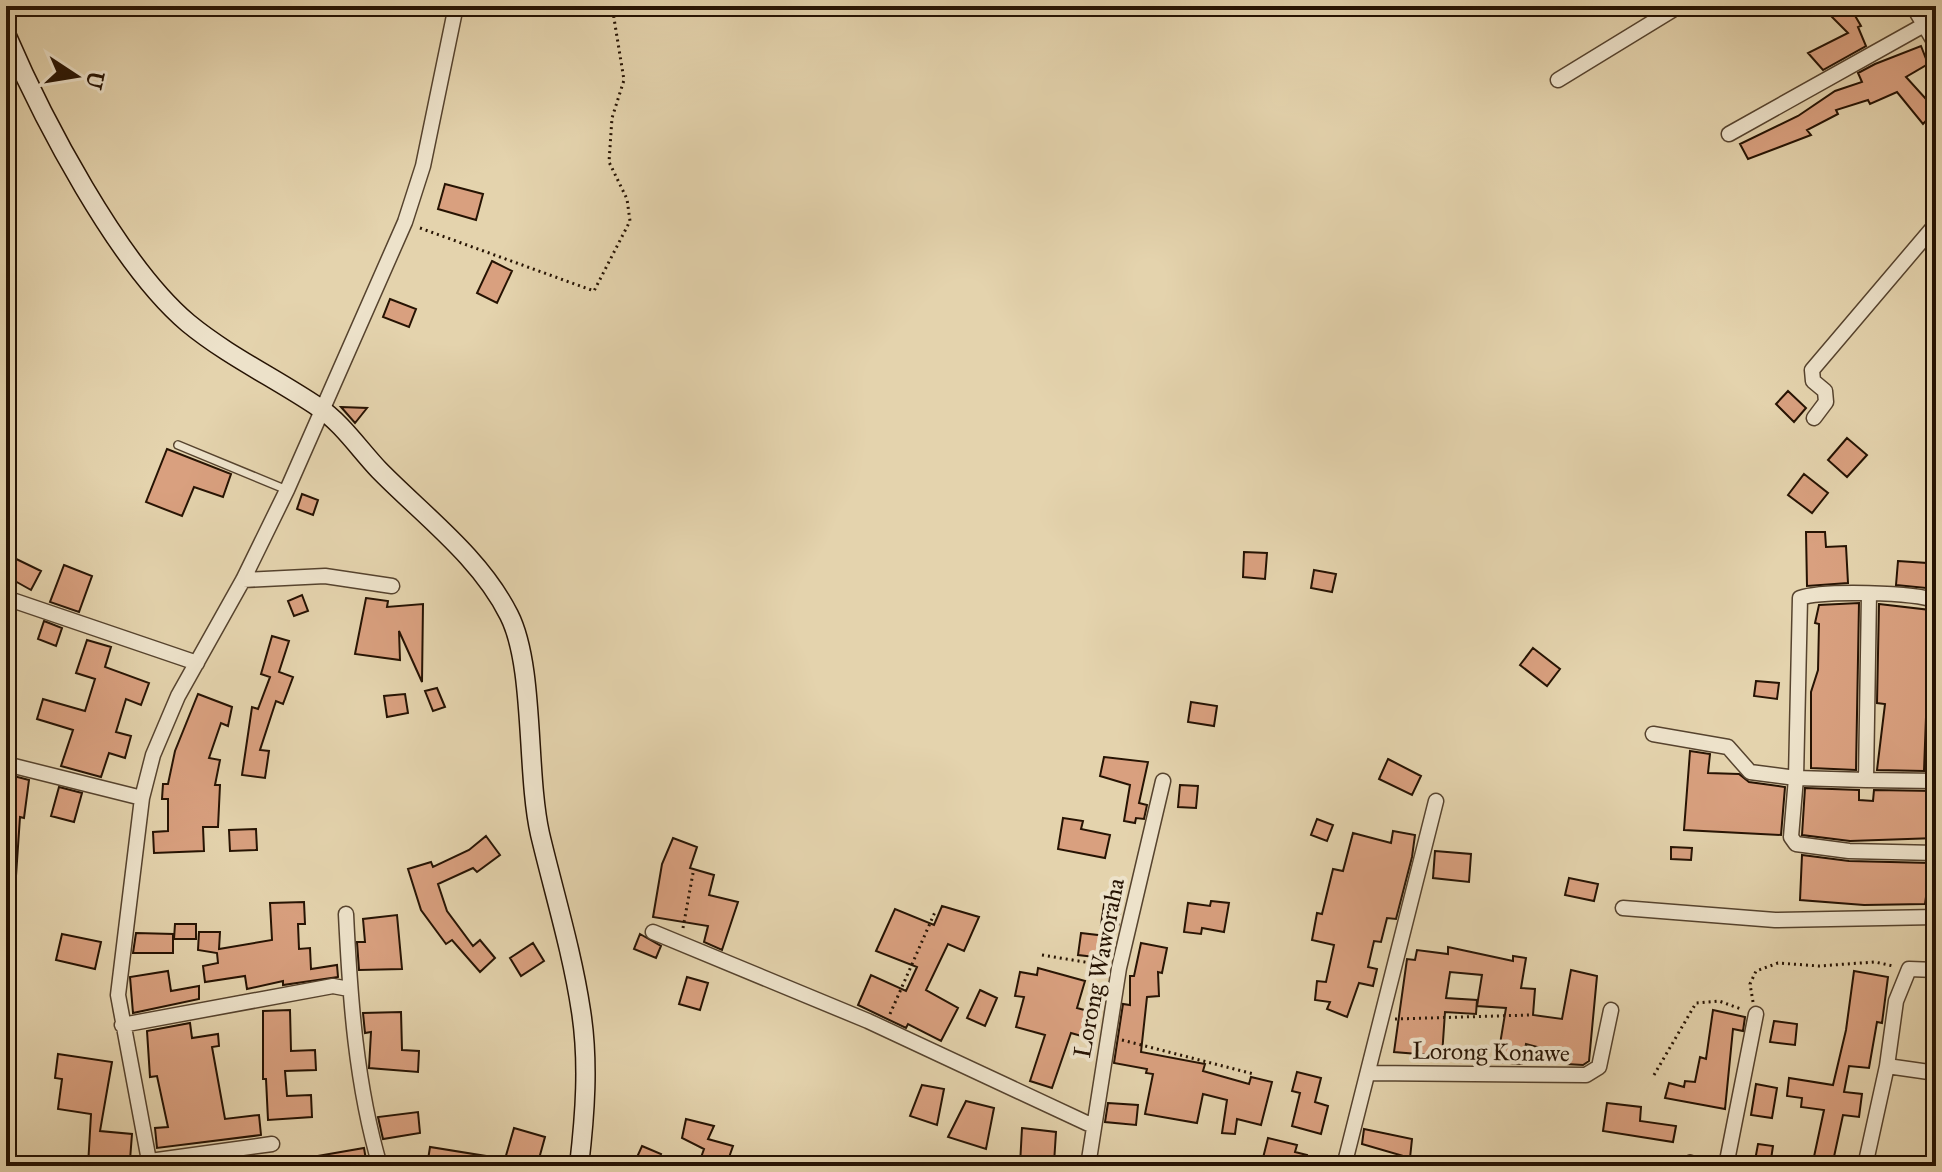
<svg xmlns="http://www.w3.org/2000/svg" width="1942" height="1172" viewBox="0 0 1942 1172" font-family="'IM FELL Great Primer',serif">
<rect width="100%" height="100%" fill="#e4d3ad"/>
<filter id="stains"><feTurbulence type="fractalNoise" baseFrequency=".0025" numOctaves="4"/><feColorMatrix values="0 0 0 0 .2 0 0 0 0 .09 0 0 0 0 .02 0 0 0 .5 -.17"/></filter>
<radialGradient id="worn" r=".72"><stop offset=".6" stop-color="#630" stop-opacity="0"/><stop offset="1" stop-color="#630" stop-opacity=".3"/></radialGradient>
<path fill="#d9a07f" stroke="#261303" stroke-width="2" d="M1850,7L1861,26L1858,27L1866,46L1823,70L1808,53L1848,33L1832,17Z
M1921,46L1928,64L1906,77L1936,110L1923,124L1897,92L1870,104L1868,100L1836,110L1838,114L1807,130L1811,135L1748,159L1740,144L1798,116L1835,91L1862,82L1858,73L1875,64Z
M445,184L483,194L476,220L438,209Z
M492,261L512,271L497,303L477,293Z
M390,299L416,309L409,327L383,317Z
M1788,391L1806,408L1794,422L1776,404Z
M341,407L367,408L355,423Z
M1847,438L1867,455L1847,477L1828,460Z
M167,449L231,474L223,497L194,487L182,516L146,502Z
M1804,474L1828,493L1812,513L1788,495Z
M302,494L318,500L313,515L297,509Z
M1806,532H1825L1826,547L1846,546L1848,583L1807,586Z
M1244,552L1267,553L1265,579L1243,577Z
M6,554L41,571L31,590L6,576Z
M1898,561L1927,563L1926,588L1896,585Z
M64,565L92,576L79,612L50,602Z
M1314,570L1336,574L1332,592L1311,588Z
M302,595L308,611L294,616L288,601Z
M366,598L388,601L387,607L423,604L422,682L399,631L400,660L355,654Z
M1859,603L1856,770L1811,768V692L1818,670L1819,624L1815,623L1819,605Z
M1879,604L1930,610L1924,771L1877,770L1885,704L1877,703Z
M44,621L62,628L56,646L38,639Z
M272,636L289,641L279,672L293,677L283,704L276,701L260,750L269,751L265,778L242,775L252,707L258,709L270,677L261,674Z
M87,640L111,647L105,667L149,683L141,705L126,699L116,732L131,736L125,758L109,753L101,777L61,766L73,730L37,719L43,699L85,711L95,679L76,673Z
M1533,648L1560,669L1547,686L1520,665Z
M1756,681L1779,683L1777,699L1754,696Z
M437,688L445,707L433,711L425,691Z
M198,694L232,707L228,726L221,723L209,758L220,760L215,785H220L218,827H203L204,851L154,853L153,832L168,831V799H162L163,784H168L175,751Z
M405,694L408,713L387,717L384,696Z
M1191,702L1217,706L1214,726L1188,722Z
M1690,751L1710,754L1708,773L1739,774L1749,782L1785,787L1781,835L1684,830Z
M1104,757L1148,762L1139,803L1147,805L1144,819L1136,818L1135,823L1124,821L1130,785L1100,776Z
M1388,759L1421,776L1412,795L1379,779Z
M6,774L29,780L24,818L20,817L16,876L6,875Z
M1180,785L1198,786L1196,808L1178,807Z
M59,787L82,793L74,822L51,816Z
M1805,788L1859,790V800L1873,801L1874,790L1935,791L1936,838L1850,841L1802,835Z
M1063,818L1083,821L1081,829L1110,835L1105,858L1058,849Z
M1317,819L1333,825L1327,841L1311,835Z
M256,829L257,850L230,851L229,830Z
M1393,831L1415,835L1412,857L1396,919L1387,918L1381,942L1374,941L1368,967L1377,969L1373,986L1359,983L1347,1017L1327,1009L1330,1002L1315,1000L1317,981L1326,982L1334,945L1312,940L1317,913L1322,914L1333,869L1343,871L1353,833L1391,843Z
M486,836L500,855L477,872L473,868L438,884L447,911L473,946L480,940L495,958L480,972L452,940L446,944L421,910L408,869L431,862L433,867L469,850Z
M673,838L697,847L690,868L714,875L709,895L738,902L722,950L704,942L708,926L653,917L662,864Z
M1671,847L1692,848L1691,860L1671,859Z
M1435,851L1471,854L1469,882L1433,878Z
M1802,855L1849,861L1931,863L1925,904L1864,905L1800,900Z
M1569,878L1598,884L1594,901L1565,895Z
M1105,898L1122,901L1118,927L1101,925Z
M1211,901L1229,903L1224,932L1202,928L1201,934L1184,932L1188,903L1210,906Z
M304,902L305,924H298L299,949L310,948L311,969L337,965L338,977L283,985V981L247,989L245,976L205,982L203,966L218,963L217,953L198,950L199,932H220L219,949L272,940L270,903Z
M942,906L979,917L964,951L948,944L926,990L958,1008L941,1041L908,1024L906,1028L858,1005L871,975L906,991L917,967L876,951L895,909L934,925Z
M397,915L402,969L359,970L357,942H365L363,919Z
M175,924H196V939H174Z
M136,933L173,934V953H133Z
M1081,933L1106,936L1104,958L1078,955Z
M62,934L101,942L95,969L56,960Z
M640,934L661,946L656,958L634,949Z
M533,943L544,961L521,976L510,958Z
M1141,943L1167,948L1162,973L1158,972L1159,996L1147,997L1141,1052L1205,1064L1203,1071L1249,1084L1251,1077L1272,1082L1261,1125L1237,1119L1235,1134L1222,1133L1227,1100L1203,1094L1197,1123L1145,1114L1153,1074L1146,1073L1147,1069L1114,1063L1123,1004L1130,1005V976H1134Z
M1448,947L1513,961V956L1526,958L1521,988L1535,989L1533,1015L1562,1019L1571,970L1597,976L1589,1061L1583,1065L1566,1064L1567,1055L1526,1044L1522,1064L1497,1062L1506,1008L1477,1006L1482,975L1450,972L1446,998L1477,1000L1476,1014L1445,1012L1442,1056L1394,1052L1407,959L1415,960L1417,950L1448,954Z
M1038,968L1085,981L1077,1008L1092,1012L1085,1037L1071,1033L1052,1088L1030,1081L1045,1035L1016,1027L1024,997L1015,996L1020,972L1037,975Z
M168,971L171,991L199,986V999L133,1013L130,977Z
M1854,971L1888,977L1882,1023L1877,1022L1869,1068L1849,1066L1844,1092L1862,1094L1859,1117L1843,1115L1832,1166H1812L1824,1110L1801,1107L1802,1098L1787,1096L1789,1078L1833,1085L1846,1030Z
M687,977L708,983L700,1010L679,1004Z
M980,990L997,998L985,1026L967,1018Z
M290,1010L291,1051L315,1050L316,1070L285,1071L287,1096L311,1095L312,1117L268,1120L266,1079H263V1011Z
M1713,1010L1745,1017L1743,1031L1733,1029L1725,1109L1665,1098L1669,1083L1684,1087L1685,1081L1695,1082L1700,1057L1706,1059Z
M401,1012L402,1050L419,1051L418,1072L369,1068L371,1032L365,1033L363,1013Z
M1774,1021L1797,1024L1795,1045L1770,1042Z
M190,1023L192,1038L218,1034L219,1046L212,1047L225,1119L259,1115L261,1135L157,1148L155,1128L168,1127L157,1076L150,1077L147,1031Z
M58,1054L112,1062L100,1131L132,1134L130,1160L109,1158V1166H88L91,1114L58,1109L62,1079L55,1078Z
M1297,1072L1321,1078L1315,1102L1328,1106L1321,1134L1292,1126L1300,1093L1292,1091Z
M1756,1084L1777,1088L1772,1118L1751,1115Z
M922,1085L944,1089L937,1125L910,1116Z
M966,1101L994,1108L986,1149L948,1137Z
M1108,1103L1138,1105L1136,1125L1105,1122Z
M1607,1103L1641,1107L1640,1121L1676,1126L1673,1142L1603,1131Z
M418,1112L420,1133L383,1139L378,1117Z
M686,1119L714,1126L708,1139L733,1146L726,1166H698L704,1149L682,1138Z
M514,1128L545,1137L537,1166H427L430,1147L505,1159Z
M1022,1128L1056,1132L1054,1163L1020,1165Z
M1364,1129L1412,1139L1410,1158L1362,1144Z
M1268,1138L1297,1145L1295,1152L1307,1155L1305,1166H1261Z
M1758,1144L1773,1146L1770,1166H1754Z
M642,1146L661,1154L656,1166H633Z
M364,1148L367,1166H301L300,1159Z"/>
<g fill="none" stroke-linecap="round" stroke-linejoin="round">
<defs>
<path id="service" d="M178,445L287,490
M1690,1159L1713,1166"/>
<path id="minor" d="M1913,6L1936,45
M1558,80L1679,6
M1729,134L1924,25
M1814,418L1826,402L1825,391L1813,381L1812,370L1936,224
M243,580L325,576L392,586
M6,598L197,663
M1936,601C1915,592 1822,590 1800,598L1796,778L1791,837L1796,844L1849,851L1936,853
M1653,734L1728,747L1750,772L1796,778L1866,780L1869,594
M6,764L142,798
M1866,780L1936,781
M1623,908L1775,920L1936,917
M346,914C350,998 356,1085 380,1166
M653,932L868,1021L1093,1126
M1936,970L1909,969L1896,1001L1887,1066L1936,1073
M122,1025L333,986L349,989
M1369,1073L1586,1075L1599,1067L1611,1010
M150,1161L272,1144
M150,1166L118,995L142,798L153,755L178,696L243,580L287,490L405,222L423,166L456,6
M1088,1166L1119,968L1163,781
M1344,1166L1436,801
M1726,1166L1756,1014
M1865,1166L1887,1066"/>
<path id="secondary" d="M6,34C42,118 118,264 188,323C228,356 275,378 318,407C341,422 360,450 379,470C423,515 480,557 509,615C535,666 526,772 540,834C554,893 572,951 581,1011C589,1062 585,1115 579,1166"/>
</defs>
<use href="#service" stroke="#56432e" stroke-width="10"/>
<use href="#minor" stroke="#56432e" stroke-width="17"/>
<use href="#secondary" stroke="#261303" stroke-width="21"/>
<path stroke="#261303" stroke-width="3" stroke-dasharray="2 4" stroke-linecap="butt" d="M420,228L594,291L630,221L627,199L609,162L612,118L624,80L612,6
M683,928L693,873
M1042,955L1103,965
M1753,1002L1750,984L1756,971L1778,963L1819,966L1875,962L1893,966
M890,1014L935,912
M1395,1019L1530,1015
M1122,1040L1254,1074
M1654,1075L1696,1003L1719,1001L1741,1009"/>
<use href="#service" stroke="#ede2ca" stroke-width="7"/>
<use href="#minor" stroke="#ede2ca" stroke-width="14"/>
<use href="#secondary" stroke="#ede2ca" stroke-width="18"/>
</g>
<g text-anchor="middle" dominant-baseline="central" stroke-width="8" stroke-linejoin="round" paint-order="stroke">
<g font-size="24" fill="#261303" stroke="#ede2ca">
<text transform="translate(1099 968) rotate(-79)">Lorong Waworaha</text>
<text transform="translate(1491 1052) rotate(1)">Lorong Konawe</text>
</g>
</g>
<rect width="1942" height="1172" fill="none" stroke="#e4d3ad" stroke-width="32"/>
<rect x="8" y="8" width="1926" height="1156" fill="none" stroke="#261303" stroke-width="4"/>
<rect x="16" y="16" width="1910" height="1140" fill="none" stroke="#261303" stroke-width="2"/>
<g transform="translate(76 76) rotate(102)" stroke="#ede2ca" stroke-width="6" paint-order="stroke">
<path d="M0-6L14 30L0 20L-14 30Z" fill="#261303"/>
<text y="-12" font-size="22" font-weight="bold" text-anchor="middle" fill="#261303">U</text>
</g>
<rect width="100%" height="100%" filter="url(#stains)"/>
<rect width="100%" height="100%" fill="url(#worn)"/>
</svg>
